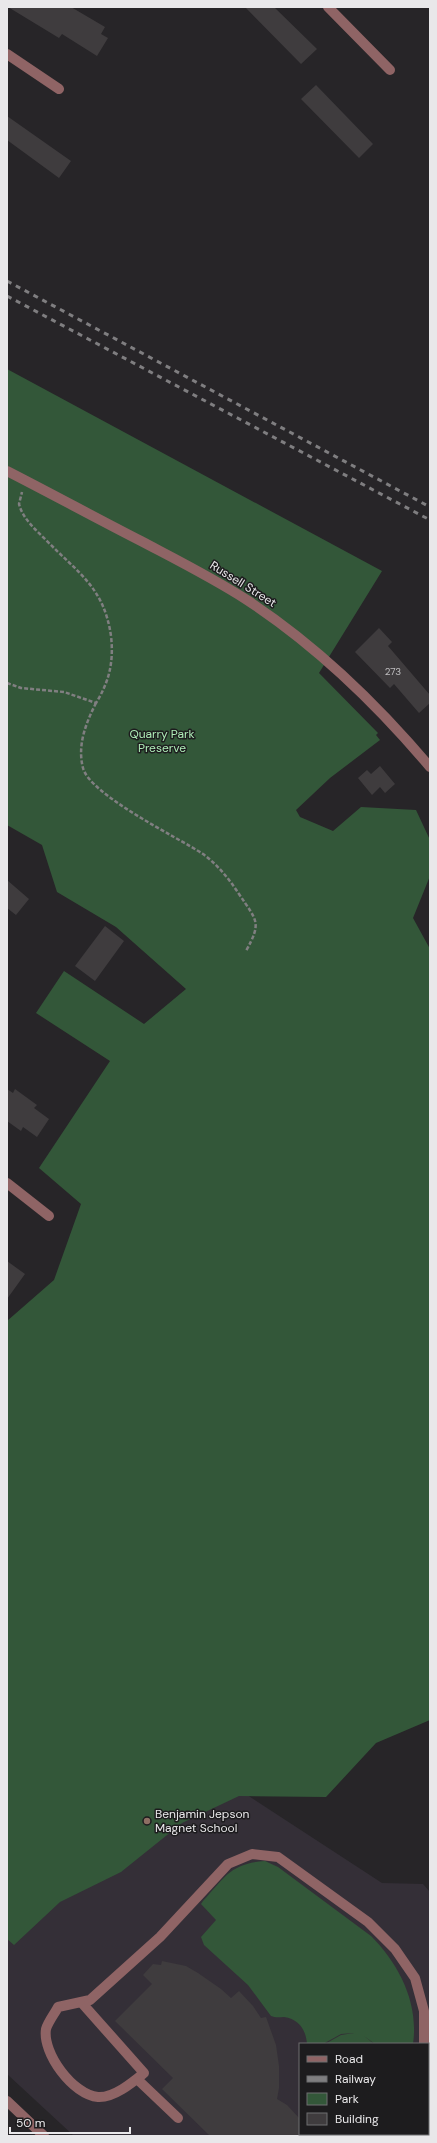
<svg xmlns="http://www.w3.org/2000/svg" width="437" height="2143" viewBox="0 0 437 2143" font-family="'DM Sans',sans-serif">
<rect width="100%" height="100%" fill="#272528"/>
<path fill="#342f37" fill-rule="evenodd" d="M7,1547L221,1778L382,1883L423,1884L430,1892V2136H74L7,2074ZM300,2044H428V2134H300Z"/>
<path fill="#335739" d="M7,369L382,571L319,673L378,733L376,735L380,740L330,778L296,810L300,817L333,831L361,807L416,810L430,840V876L413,918L430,949V1720L376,1743L326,1797L239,1796L182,1823L121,1872L60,1902L14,1945L7,1939V1321L54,1280L81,1204L39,1168L110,1061L36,1013L64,971L144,1024L186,989L116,927L57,892L42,845L7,825Z
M265,1861L278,1867L371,1936C399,1964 419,2003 413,2044H375L364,2036L353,2033L341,2034L323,2044H307C306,2030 299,2019 284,2017C279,2017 276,2018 271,2016L248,1985L204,1945L201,1937L216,1920L201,1904L203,1901C225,1877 231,1863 265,1861Z
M354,2033L364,2036L374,2044H325L341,2035Z"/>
<path fill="#3f3c3e" d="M8,7H71L105,27L101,34L108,38L97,56L62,34L59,38Z
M245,7H274L317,49L301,64Z
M316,85L373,144L359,158L301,99Z
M7,116L71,161L59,178L7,140Z
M379,628L392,642L388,646L430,695V703L419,713L394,684L390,688L355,652Z
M380,766L395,784L385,793L380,787L372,795L358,778L367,770L371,774Z
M7,880L29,899L16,915L7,908Z
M105,926L124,941L95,981L75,966Z
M7,1089L13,1093L15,1089L37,1105L34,1108L49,1119L37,1137L23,1127L21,1131L7,1121Z
M7,1261L25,1274L7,1299Z
M162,1961L186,1966L198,1973L221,1989L231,1998L239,1991L253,2006L261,2018L266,2017L276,2045L279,2066V2088L277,2099L287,2105L300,2119V2136H210L162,2089L173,2078L115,2021L152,1984L143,1975L153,1964L161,1965Z"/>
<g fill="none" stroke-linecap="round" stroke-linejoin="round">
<path stroke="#807f81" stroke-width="2.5" stroke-dasharray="4 2" stroke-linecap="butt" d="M7,683L21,688L64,692L96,703C109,682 114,662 111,636C104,587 78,573 46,540C35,529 23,519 19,504L22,492
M96,703C86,723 77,745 83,768C90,795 177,837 203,854C218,865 229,879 239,894C257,921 262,922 246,951"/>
<path stroke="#8f6465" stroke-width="10" d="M328,7L390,70
M7,54L59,89
M7,471C52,494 96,518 141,541C177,560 213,578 247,600C317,646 376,703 430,767
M7,1183L49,1216
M81,2002L144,2073C133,2082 114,2098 98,2097C73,2095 42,2053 46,2029C48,2022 55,2013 58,2007L90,2000L160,1937L228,1864L252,1854L278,1857L368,1922L395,1949L415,1978L424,2011V2044
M137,2079L178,2118
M7,2101L44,2136
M428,2124L430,2128"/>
<path stroke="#7f7e80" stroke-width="3" stroke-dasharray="5 5" stroke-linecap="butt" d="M7,281L430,507
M7,296L430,520"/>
</g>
<circle fill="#8d6e63" stroke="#1d1c1e" stroke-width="1.5" cx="147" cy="1821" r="4"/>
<g text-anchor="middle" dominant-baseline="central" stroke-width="3" stroke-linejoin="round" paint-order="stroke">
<g font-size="10" fill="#bebdbf">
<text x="393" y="671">273</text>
</g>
<g font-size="12" fill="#e9e8ea" stroke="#1d1c1e">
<text transform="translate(243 584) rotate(32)">Russell Street</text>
</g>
<g font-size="12" fill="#aeecb7" stroke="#1d1c1e">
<text x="162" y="734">Quarry Park<tspan x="162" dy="14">Preserve</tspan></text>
</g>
<g font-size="12" fill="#e9e8ea" stroke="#1d1c1e" text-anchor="start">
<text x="155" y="1814">Benjamin Jepson<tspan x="155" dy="14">Magnet School</tspan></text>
</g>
</g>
<rect width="437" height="2143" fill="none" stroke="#e9e8ea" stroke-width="16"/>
<rect x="299" y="2043" width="130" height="92" fill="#1d1c1e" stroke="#6f6e70"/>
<rect x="307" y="2056" width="20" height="6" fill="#8f6465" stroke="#6f6e70"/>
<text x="335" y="2063" font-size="12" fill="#e9e8ea">Road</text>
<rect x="307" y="2076" width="20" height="6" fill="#7f7e80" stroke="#6f6e70"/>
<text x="335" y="2083" font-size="12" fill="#e9e8ea">Railway</text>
<rect x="307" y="2093" width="20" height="12" fill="#335739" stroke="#6f6e70"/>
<text x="335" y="2103" font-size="12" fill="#e9e8ea">Park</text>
<rect x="307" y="2113" width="20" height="12" fill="#3f3c3e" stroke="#6f6e70"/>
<text x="335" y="2123" font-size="12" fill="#e9e8ea">Building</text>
<path d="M10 2127v6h120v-6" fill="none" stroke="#e9e8ea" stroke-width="2"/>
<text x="16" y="2127" font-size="12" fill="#e9e8ea" stroke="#1d1c1e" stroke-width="3" paint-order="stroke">50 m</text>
</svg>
